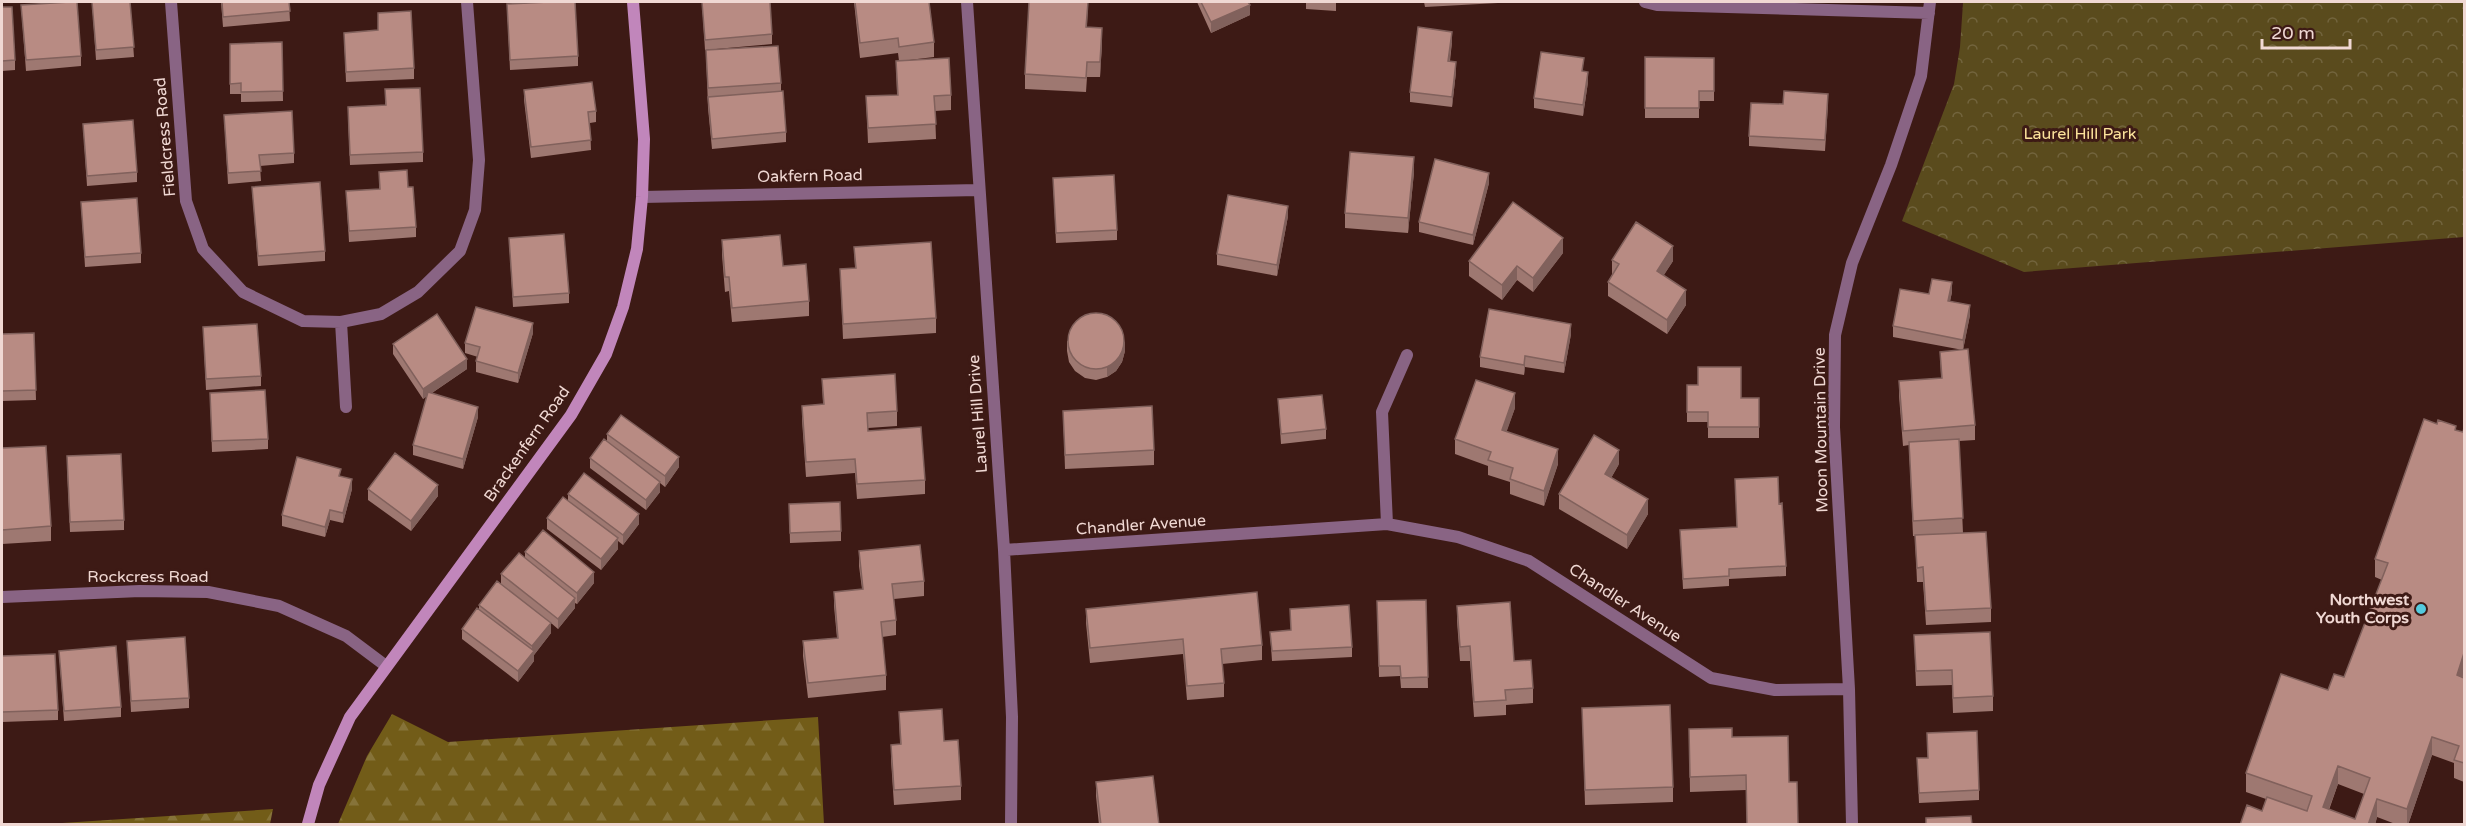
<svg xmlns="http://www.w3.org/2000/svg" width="2466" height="826" viewBox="0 0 2466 826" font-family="'Varela Round',sans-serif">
<defs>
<pattern id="forest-firs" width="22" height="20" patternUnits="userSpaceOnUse" patternTransform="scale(1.5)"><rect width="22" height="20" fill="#725c18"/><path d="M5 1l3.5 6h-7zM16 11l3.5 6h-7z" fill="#867339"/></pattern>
<pattern id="park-crowns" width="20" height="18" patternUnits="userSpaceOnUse" patternTransform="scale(1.5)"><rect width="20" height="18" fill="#5a4b1d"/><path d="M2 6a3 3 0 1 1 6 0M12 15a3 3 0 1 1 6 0" fill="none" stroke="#72643d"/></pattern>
</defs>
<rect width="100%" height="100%" fill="#3d1a15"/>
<path fill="url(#forest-firs)" d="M392,714L448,742L818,717L824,824H338L367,756Z
M273,809L270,824H47Z"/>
<path fill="url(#park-crowns)" d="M1982,2H2464V237L2024,272L1902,221L1954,84L1960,47L1963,3Z"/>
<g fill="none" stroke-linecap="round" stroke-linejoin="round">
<path stroke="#896484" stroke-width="12" d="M171,2L186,201L203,249L243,292L303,321L341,322L381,314L418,292L460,251L475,210L479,160L467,2
M967,2L1004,550L1012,717L1011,824
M1645,2L1657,5L1929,13
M642,197L978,190
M341,322L346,407
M1387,524L1382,412L1407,355
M1004,550L1387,524L1458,537L1529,561L1711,678L1775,690L1849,689
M2,597L140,591L208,592L279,606L346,636L386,666
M1852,824L1849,689L1834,427L1835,335L1852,263L1891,165L1921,76L1930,2"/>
<path stroke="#c186bb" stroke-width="12" d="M308,824L319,785L350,717L571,415L606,354L623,307L637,249L642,197L644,139L633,2"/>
</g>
<path fill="#9e7871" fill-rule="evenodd" d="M92,2H130L134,57L96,60Z
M221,2H289L290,21L223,27Z
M702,2L772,34V44L705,50Z
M854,2H929L934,42V57L901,61L951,95V110L935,111L936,139L868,143L866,96L897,95L896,61H899L898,53L860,58Z
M1088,2L1087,27L1102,43L1100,77H1087L1086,92L1025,89V74Z
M1197,2H1248L1250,15L1211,33Z
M1306,2H1336V11L1306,9Z
M1424,2H1498V3L1425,7Z
M507,4L578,56V66L510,70Z
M21,5L81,56V66L26,71Z
M2,7L15,60V70L2,71Z
M378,13L414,68V79L346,82L344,33L378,30Z
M282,42L283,101L241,102V94H230V44Z
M1452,42L1450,61L1456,72L1452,107L1410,102V92Z
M706,50L781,83V91L786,132V142L712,149L708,108Z
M1645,57L1714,58V101H1699V118H1645Z
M1583,71L1588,82L1583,116L1534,108V98Z
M385,89L423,152V162L350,165L348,117L385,105Z
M524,90L596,111V122L590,123L591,150L531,158L524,100Z
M1783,104H1828L1825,151L1749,146V136Z
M224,115L294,153V163L260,166L261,181L228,184Z
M83,124L137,172V182L87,186Z
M379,172L408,187L416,227V237L349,242L346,191L379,189Z
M1414,172L1408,233L1345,228V213Z
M1053,178L1117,230V240L1056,243Z
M1489,183L1473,245L1419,232V222Z
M252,187L325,251V261L258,266Z
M81,202L141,253V263L85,267Z
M1288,216L1277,276L1217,265V254Z
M509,238L569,293V303L513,307Z
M722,240L783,266L809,301V316L732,322L729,291L725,292L722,255Z
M854,247L936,318V333L843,339L840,269L855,268Z
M1563,253L1533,292L1517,280L1502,300L1469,276V261Z
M1612,260L1673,261L1663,276L1686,305L1667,334L1608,296V282L1612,275Z
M1952,292L1950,301L1970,315L1963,350L1893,337V326L1929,294Z
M203,327L261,376V386L206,390Z
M34,333L36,400L2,401V334Z
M533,333L518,383L476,372V361L478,357L465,353V343Z
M1571,334L1564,373L1525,367L1524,375L1480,367V357Z
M1067,341L1125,351L1122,362L1116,371L1107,377L1096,380L1085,378L1075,371L1069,362L1067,351Z
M393,344L467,369L432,393L478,417L463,469L413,455V445L427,396L423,399L393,354Z
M1940,352L1975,425V440L1959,441L1963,533L1991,608V622L1926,625L1923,582H1917L1915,536H1913L1909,445L1903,446L1899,396V381L1941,378Z
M822,379L897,411V426L868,428V431L925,480V494L857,499L855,473L806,477L802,420V406L823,404Z
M1687,385H1698L1741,398H1759V438H1708V422H1687Z
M210,393L268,439V449L212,452Z
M1278,399L1326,429V439L1281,444Z
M1515,408L1506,432L1558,464L1544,506L1510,494V482L1488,475V466L1455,454V439Z
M1063,411L1154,450V465L1065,469Z
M2464,428V672L2463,677L2464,678V782L2454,778V763L2432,755L2408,825H2398L2377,817L2375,825L2262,811L2266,799L2246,792V773L2328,690L2344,677L2382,580L2375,577V559L2456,430L2463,432ZM2338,784L2364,794L2355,819L2329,810Z
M607,434L679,467L665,487L660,483V492L646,510L590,468V458L607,441Z
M2,448L51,526V541L2,544Z
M1619,464L1611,478L1648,514L1627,549L1559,509V494Z
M67,467L124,520V530L70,532Z
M341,476L352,489L343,523L330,520L325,537L282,526V515Z
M1735,479L1779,504L1786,566V576L1729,579V586L1683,589L1680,530L1737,527Z
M368,489L438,496L411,531L368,500Z
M568,494L639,524L623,545L618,541V549L601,570L547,529V518L568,500Z
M789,504L841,531V541L790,543Z
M859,551L924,581V596L894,599L896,620V635L882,637L886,675V690L808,698L803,656V641L837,638L834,606V592L862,589L859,566Z
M525,552L594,583L577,604L575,603V608L558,629L551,623V633L534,655V661L518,682L462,639V629L479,609V605L501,584V574L525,558Z
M1426,600L1428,688H1401L1400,676L1379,677L1377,601Z
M1457,606L1514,661L1533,688V703L1506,705V715L1474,717L1470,661H1460L1457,621Z
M1086,609L1262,645V660L1222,664L1224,683V697L1187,700L1183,654L1090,663L1086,623Z
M1290,609L1352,647V657L1272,661L1270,632L1291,630Z
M1914,635L1993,696V711L1953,713L1952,685L1916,686Z
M127,641L189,698V708L131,712Z
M59,651L121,707V717L64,721Z
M2,656L58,710V720L2,722Z
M1582,708L1673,787V802L1585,805Z
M899,712L944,741L961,786V800L894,805L891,760V745L900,744Z
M1689,729L1732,737L1789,782L1746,790L1690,792Z
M1917,758L1979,790V800L1919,803Z
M1096,782L1159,825H1099L1096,796Z"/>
<path fill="#81615c" d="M1250,5V15L1211,33V22Z
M1102,28V43L1100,77V62Z
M1452,32V42L1448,71V61Z
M1456,62V72L1452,107V97Z
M1588,72V82L1583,116V105Z
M1414,157V172L1408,233V218Z
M1489,173V183L1473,245V235Z
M1288,206V216L1277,276V265Z
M1563,238V253L1533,292V278Z
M1673,246V261L1657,286V271Z
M1517,266V280L1502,300V285Z
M1952,282V292L1948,311V301Z
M1686,290V305L1667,334V320Z
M1970,305V315L1963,350V340Z
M533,323V333L518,383V373Z
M1571,324V334L1564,373V363Z
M1125,341V351L1122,362L1116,371L1107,377V367Z
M1525,356V367L1524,375V365Z
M467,359V369L423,399V389Z
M1515,393V408L1502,445V430Z
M478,407V417L463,469V459Z
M1558,449V464L1544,506V491Z
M1619,450V464L1605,489V474Z
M679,457V467L665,487V476Z
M352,479V489L343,523V513Z
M660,482V492L646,510V500Z
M438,485V496L411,531V521Z
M1648,499V514L1627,549V535Z
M330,510V520L325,537V527Z
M639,514V524L623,545V535Z
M618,538V549L601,570V559Z
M594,572V583L577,604V593Z
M575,598V608L558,629V619Z
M551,623V633L534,655V661L518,682V671L532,653V646Z
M2464,653V672L2457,694V675Z
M2432,737V755L2408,825H2407V809Z
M2338,766V784L2323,825V807Z
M2377,799V817L2375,825H2368Z"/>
<path fill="#b88b83" stroke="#81615c" stroke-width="1.5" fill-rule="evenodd" d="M70,2H77L81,56L26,60L21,5Z
M92,2H130L134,47L96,50Z
M222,2H289L290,11L223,17Z
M549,2H575L578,56L510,60L507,4Z
M702,2H770L772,34L705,40Z
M855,2H929L934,42L899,47L898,38L860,43Z
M1029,2H1088L1086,27L1102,28L1100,62H1087L1086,78L1025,74Z
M1201,2H1248L1250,5L1211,22Z
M2,7H12L15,60L2,61Z
M411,11L414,68L346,72L344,33L378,30V13Z
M1418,27L1452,32L1448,61L1456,62L1452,97L1410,92Z
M282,42L283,91L241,92V83L230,84V44Z
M778,46L781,83L708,88L706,50Z
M1541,52L1584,58L1582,71L1588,72L1583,105L1534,98Z
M1645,57L1714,58V91H1699V108H1645Z
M949,58L951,95L934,96L936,124L868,128L866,96L898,95L896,61Z
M592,82L596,111L588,112L591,140L531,147L524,90Z
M420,88L423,152L350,155L348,107L386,105L385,89Z
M783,91L786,132L712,139L708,97Z
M1784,91L1828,94L1825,140L1749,136L1751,103L1783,104Z
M292,111L294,153L259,155L261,171L228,173L224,115Z
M133,120L137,172L87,176L83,124Z
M1350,152L1414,157L1408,218L1345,213Z
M1435,159L1489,173L1473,235L1419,222Z
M407,170L408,187H413L416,227L349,231L346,191L380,189L379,172Z
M1114,175L1117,230L1056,233L1053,178Z
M320,182L325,251L258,256L252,187Z
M1228,195L1288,206L1277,265L1217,254Z
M137,198L141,253L85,257L81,202Z
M1513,202L1563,238L1533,278L1517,266L1502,285L1469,261Z
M1636,222L1673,246L1657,271L1686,290L1667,320L1608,282L1619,264L1612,260Z
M564,234L569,293L513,297L509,238Z
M780,235L783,266L806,264L809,301L732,308L729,277H725L722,240Z
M931,242L936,318L843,324L840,269L856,268L854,247Z
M1932,279L1952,282L1948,301L1970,305L1963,340L1893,326L1900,289L1929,294Z
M476,307L533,323L518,373L476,361L480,347L465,343Z
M1489,309L1571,324L1564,363L1525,356L1524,365L1480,357Z
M1068 341a28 28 0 1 1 56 0a28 28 0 1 1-56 0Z
M437,314L467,359L423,389L393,344Z
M257,324L261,376L206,379L203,327Z
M34,333L36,390L2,391V334Z
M1968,349L1975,425L1903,431L1899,381L1942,378L1940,352Z
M1698,367H1741V398H1759V427H1708V412H1687V385H1698Z
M895,374L897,411L867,413L868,431L921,427L925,480L857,484L855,459L806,462L802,406L824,404L822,379Z
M1476,380L1515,393L1502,430L1558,449L1544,491L1510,479L1513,468L1488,460L1491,452L1455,439Z
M265,390L268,439L212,441L210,393Z
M428,392L478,407L463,459L413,445Z
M1322,395L1326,429L1281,434L1278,399Z
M1152,406L1154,450L1065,455L1063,411Z
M621,415L679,457L665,476L607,434Z
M2424,419L2437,424L2438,420L2456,426L2455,430L2463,432L2464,428V653L2457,675L2464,678V763L2454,760L2459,746L2432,737L2407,809L2377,799L2368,825H2240L2247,805L2262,811L2267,797L2307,811L2312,796L2246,773L2281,674L2328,690L2334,674L2344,677L2388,563L2375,559ZM2338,766L2370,778L2355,819L2323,807Z
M1594,435L1619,450L1605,474L1648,499L1627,535L1559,494Z
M604,439L660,482L646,500L590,458Z
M1959,439L1963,518L1913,521L1909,442Z
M46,446L51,526L2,530V448Z
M395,453L438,485L411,521L368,489Z
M121,454L124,520L70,522L67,456Z
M297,457L341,469L339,476L352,479L343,513L330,510L325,527L282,515Z
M584,473L639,514L623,535L568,494Z
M1778,477L1779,504L1782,503L1786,566L1729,569V576L1683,579L1680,530L1737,527L1735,479Z
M563,497L618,538L601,559L547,518Z
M840,502L841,531L790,533L789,504Z
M543,530L594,572L577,593L525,552Z
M1986,532L1991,608L1926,611L1923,567L1917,568L1915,535Z
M920,545L924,581L892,584L896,620L881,622L886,675L808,683L803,641L838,638L834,592L863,589L859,551Z
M519,553L575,598L558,619L501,574Z
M497,581L551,623L532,646L479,605Z
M1257,592L1262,645L1221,649L1224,683L1187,686L1183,639L1090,648L1086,609Z
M1426,600L1428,677L1401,678L1400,666H1379L1377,601Z
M1510,602L1514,661L1531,660L1533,688L1505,690L1506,700L1474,702L1470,646L1460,647L1457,606Z
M1349,605L1352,647L1272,651L1270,632L1291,630L1290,609Z
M477,608L534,651L518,671L462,629Z
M1990,632L1993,696L1953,698L1952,670L1916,671L1914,635Z
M185,637L189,698L131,701L127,641Z
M116,646L121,707L64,711L59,651Z
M55,654L58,710L2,712V656Z
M1670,705L1673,787L1585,790L1582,708Z
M942,709L944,741L958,740L961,786L894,790L891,745L901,744L899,712Z
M1732,728V737L1788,736L1789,782H1797L1798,825H1747L1746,775L1690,777L1689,729Z
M1977,731L1979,790L1919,793L1917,758H1928L1927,733Z
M1153,776L1159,825H1101L1096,782Z
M1971,816L1972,825H1926V818Z"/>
<circle fill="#54cade" stroke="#3d1a15" stroke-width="2" cx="2421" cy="609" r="6"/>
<g text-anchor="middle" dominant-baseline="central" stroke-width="6" stroke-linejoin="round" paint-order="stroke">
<g font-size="16" fill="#fce39b" stroke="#3d1a15">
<text x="2080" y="134">Laurel Hill Park</text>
</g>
<g font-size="16" fill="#f0d8d3" stroke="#3d1a15">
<text transform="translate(165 137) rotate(-95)">Fieldcress Road</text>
<text transform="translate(810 176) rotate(-1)">Oakfern Road</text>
<text transform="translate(978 414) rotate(-94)">Laurel Hill Drive</text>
<text transform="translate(1821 430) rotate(-91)">Moon Mountain Drive</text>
<text transform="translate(527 444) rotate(-55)">Brackenfern Road</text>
<text transform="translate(1141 525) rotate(-4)">Chandler Avenue</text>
<text x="148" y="577">Rockcress Road</text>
<text transform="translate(1625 603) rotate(33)">Chandler Avenue</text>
</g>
<g font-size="16" font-weight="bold" fill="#f0d8d3" stroke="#3d1a15" text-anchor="end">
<text x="2409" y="600">Northwest<tspan x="2409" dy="18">Youth Corps</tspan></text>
</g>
</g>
<rect width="2466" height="826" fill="none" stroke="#f0d8d3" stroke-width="6"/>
<path d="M2262 39v9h88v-9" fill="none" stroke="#f0d8d3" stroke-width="3"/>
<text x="2271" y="39" font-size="18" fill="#f0d8d3" stroke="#3d1a15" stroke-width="4.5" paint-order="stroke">20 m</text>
</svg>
